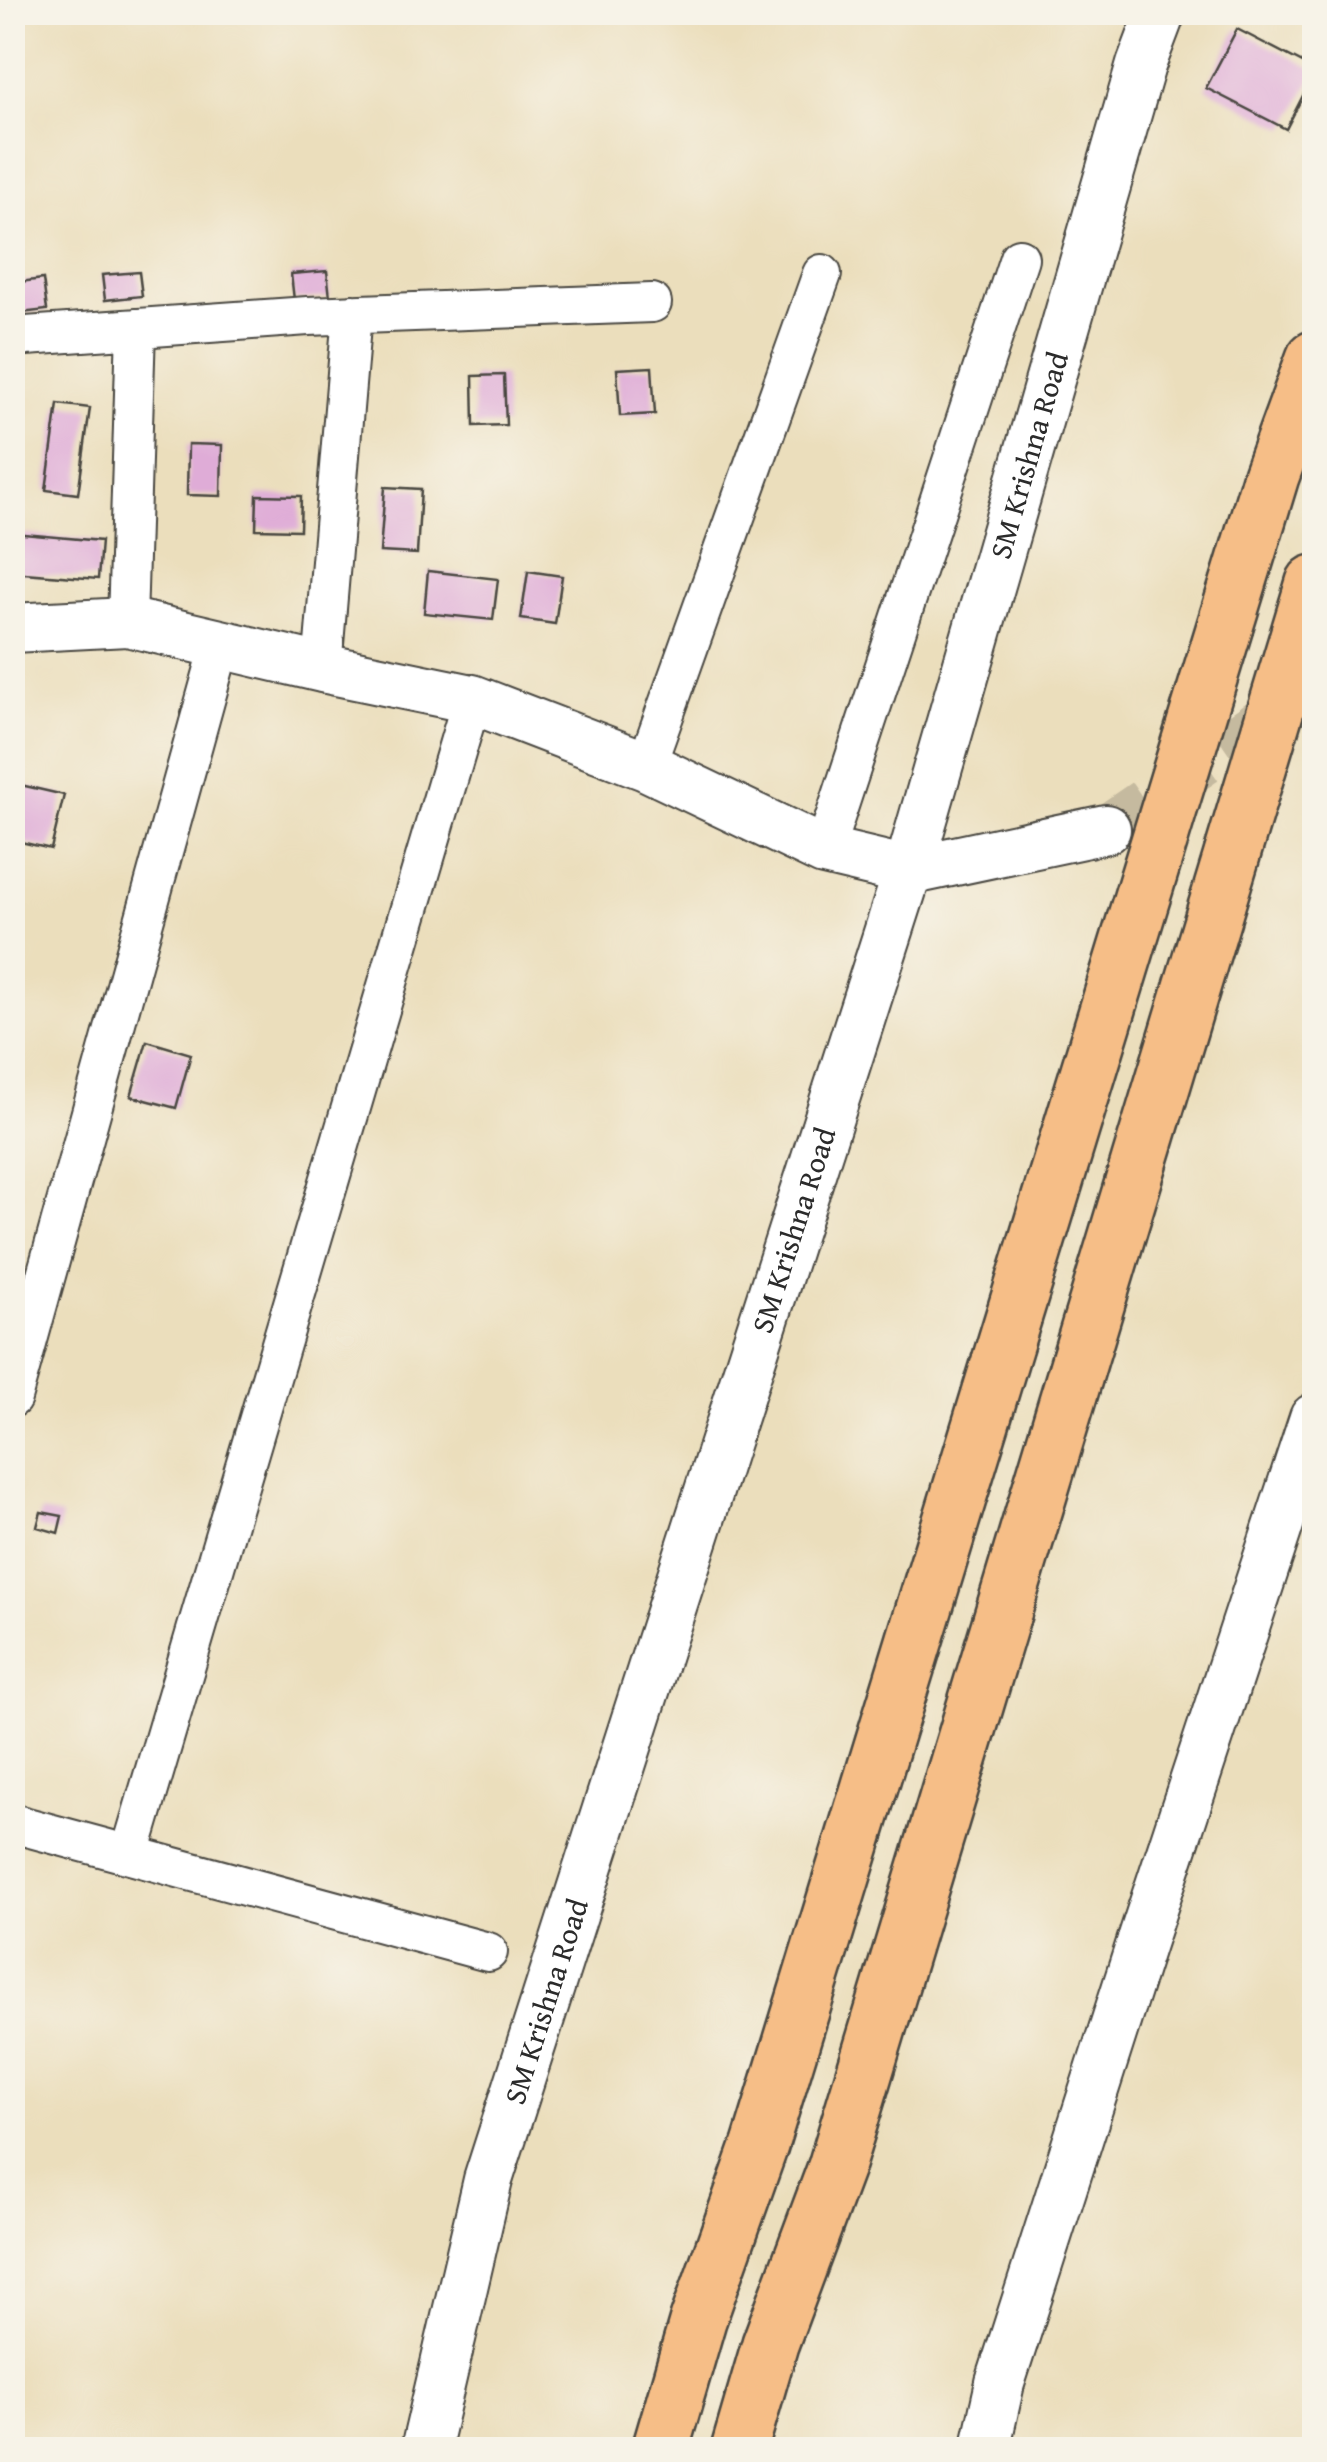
<svg xmlns="http://www.w3.org/2000/svg" width="1327" height="2462" viewBox="0 0 1327 2462" font-family="'Gentium Book Plus',serif">
<rect width="100%" height="100%" fill="#f7f3e8"/>
<filter id="ink" filterUnits="userSpaceOnUse"><feTurbulence type="fractalNoise" baseFrequency=".01" numOctaves="2"/><feDisplacementMap in="SourceGraphic" scale="20" xChannelSelector="R" yChannelSelector="G"/><feConvolveMatrix kernelMatrix="1 2 1 2 8 2 1 2 1" color-interpolation-filters="sRGB"/></filter>
<filter id="wash" filterUnits="userSpaceOnUse"><feTurbulence type="fractalNoise" baseFrequency=".0048" numOctaves="4" result="noise"/><feDisplacementMap in="SourceGraphic" scale="40" xChannelSelector="R" yChannelSelector="G"/><feGaussianBlur stdDeviation="2.25" result="paint"/><feColorMatrix in="noise" values="0 0 0 0 0 0 0 0 0 0 0 0 0 0 0 0 0 1.4 0 .05"/><feComposite in="paint" operator="in"/></filter>
<g filter="url(#wash)">
<rect width="100%" height="100%" fill="#ebdebc"/>
<g id="blocks">
<path fill="#dfacd7" d="M1237,29L1314,69V74L1286,129L1206,88Z
M327,271L330,297L294,300L291,274Z
M139,272L142,296L105,300L102,275Z
M43,279L47,310L12,314V283Z
M652,367L655,414L620,416L617,369Z
M504,375L506,425L474,426L473,376Z
M58,404L90,408L78,494L46,490Z
M188,444L222,445L221,496L187,495Z
M385,487L421,489L417,554L380,552Z
M257,495L301,496L300,530L256,529Z
M12,533L101,541L98,579L12,572Z
M428,571L498,579L493,620L424,613Z
M528,571L562,576L555,624L521,619Z
M12,783L64,795L51,849L12,840Z
M147,1041L191,1054L176,1108L131,1096Z
M41,1512L62,1516L58,1533L37,1527Z"/>
</g>
</g>
<g filter="url(#ink)">
<use href="#blocks" fill-opacity="0" stroke="#484641" stroke-width="2.5"/>
<g fill="none" stroke-linecap="round" stroke-linejoin="round">
<path stroke="#c5ba9f" stroke-width="48" stroke-dasharray="48 24" stroke-linecap="butt" d="M1106,829L1314,685"/>
<defs>
<path id="minor" d="M12,337L308,316L652,303
M127,622L136,328
M322,668L352,314
M646,766L822,274
M824,851L1019,258
M12,1398L221,643
M12,1823L488,1952
M130,1854L472,699"/>
<g id="tertiary">
<path d="M12,628L127,622L322,668L472,699L646,766L824,851L908,871L1106,829"/>
<path id="s1" d="M425,2450L488,2180L908,871L1141,65L1161,12"/>
<path d="M985,2450L1000,2383L1141,1943L1314,1418"/>
</g>
<path id="trunk" d="M660,2450L698,2320L760,2145L1271,476L1314,359
M739,2450L770,2344L836,2167L1314,583"/>
</defs>
<use href="#minor" stroke="#484641" stroke-width="42"/>
<use href="#tertiary" stroke="#484641" stroke-width="52"/>
<use href="#trunk" stroke="#484641" stroke-width="60"/>
<use href="#minor" stroke="#fff" stroke-width="38"/>
<use href="#tertiary" stroke="#fff" stroke-width="48"/>
<use href="#trunk" stroke="#f6be87" stroke-width="55"/>
</g>
</g>
<g text-anchor="middle" dominant-baseline="central" stroke-width="10" stroke-linejoin="round" paint-order="stroke">
<g font-size="30" fill="#2b2b2b" stroke="#f7f3e8">
<text stroke="none"><textPath href="#s1" startOffset="2085">SM Krishna Road</textPath></text>
<text stroke="none"><textPath href="#s1" startOffset="1275">SM Krishna Road</textPath></text>
<text stroke="none"><textPath href="#s1" startOffset="465">SM Krishna Road</textPath></text>
</g>
</g>
<rect width="1327" height="2462" fill="none" stroke="#f7f3e8" stroke-width="50"/>
</svg>
